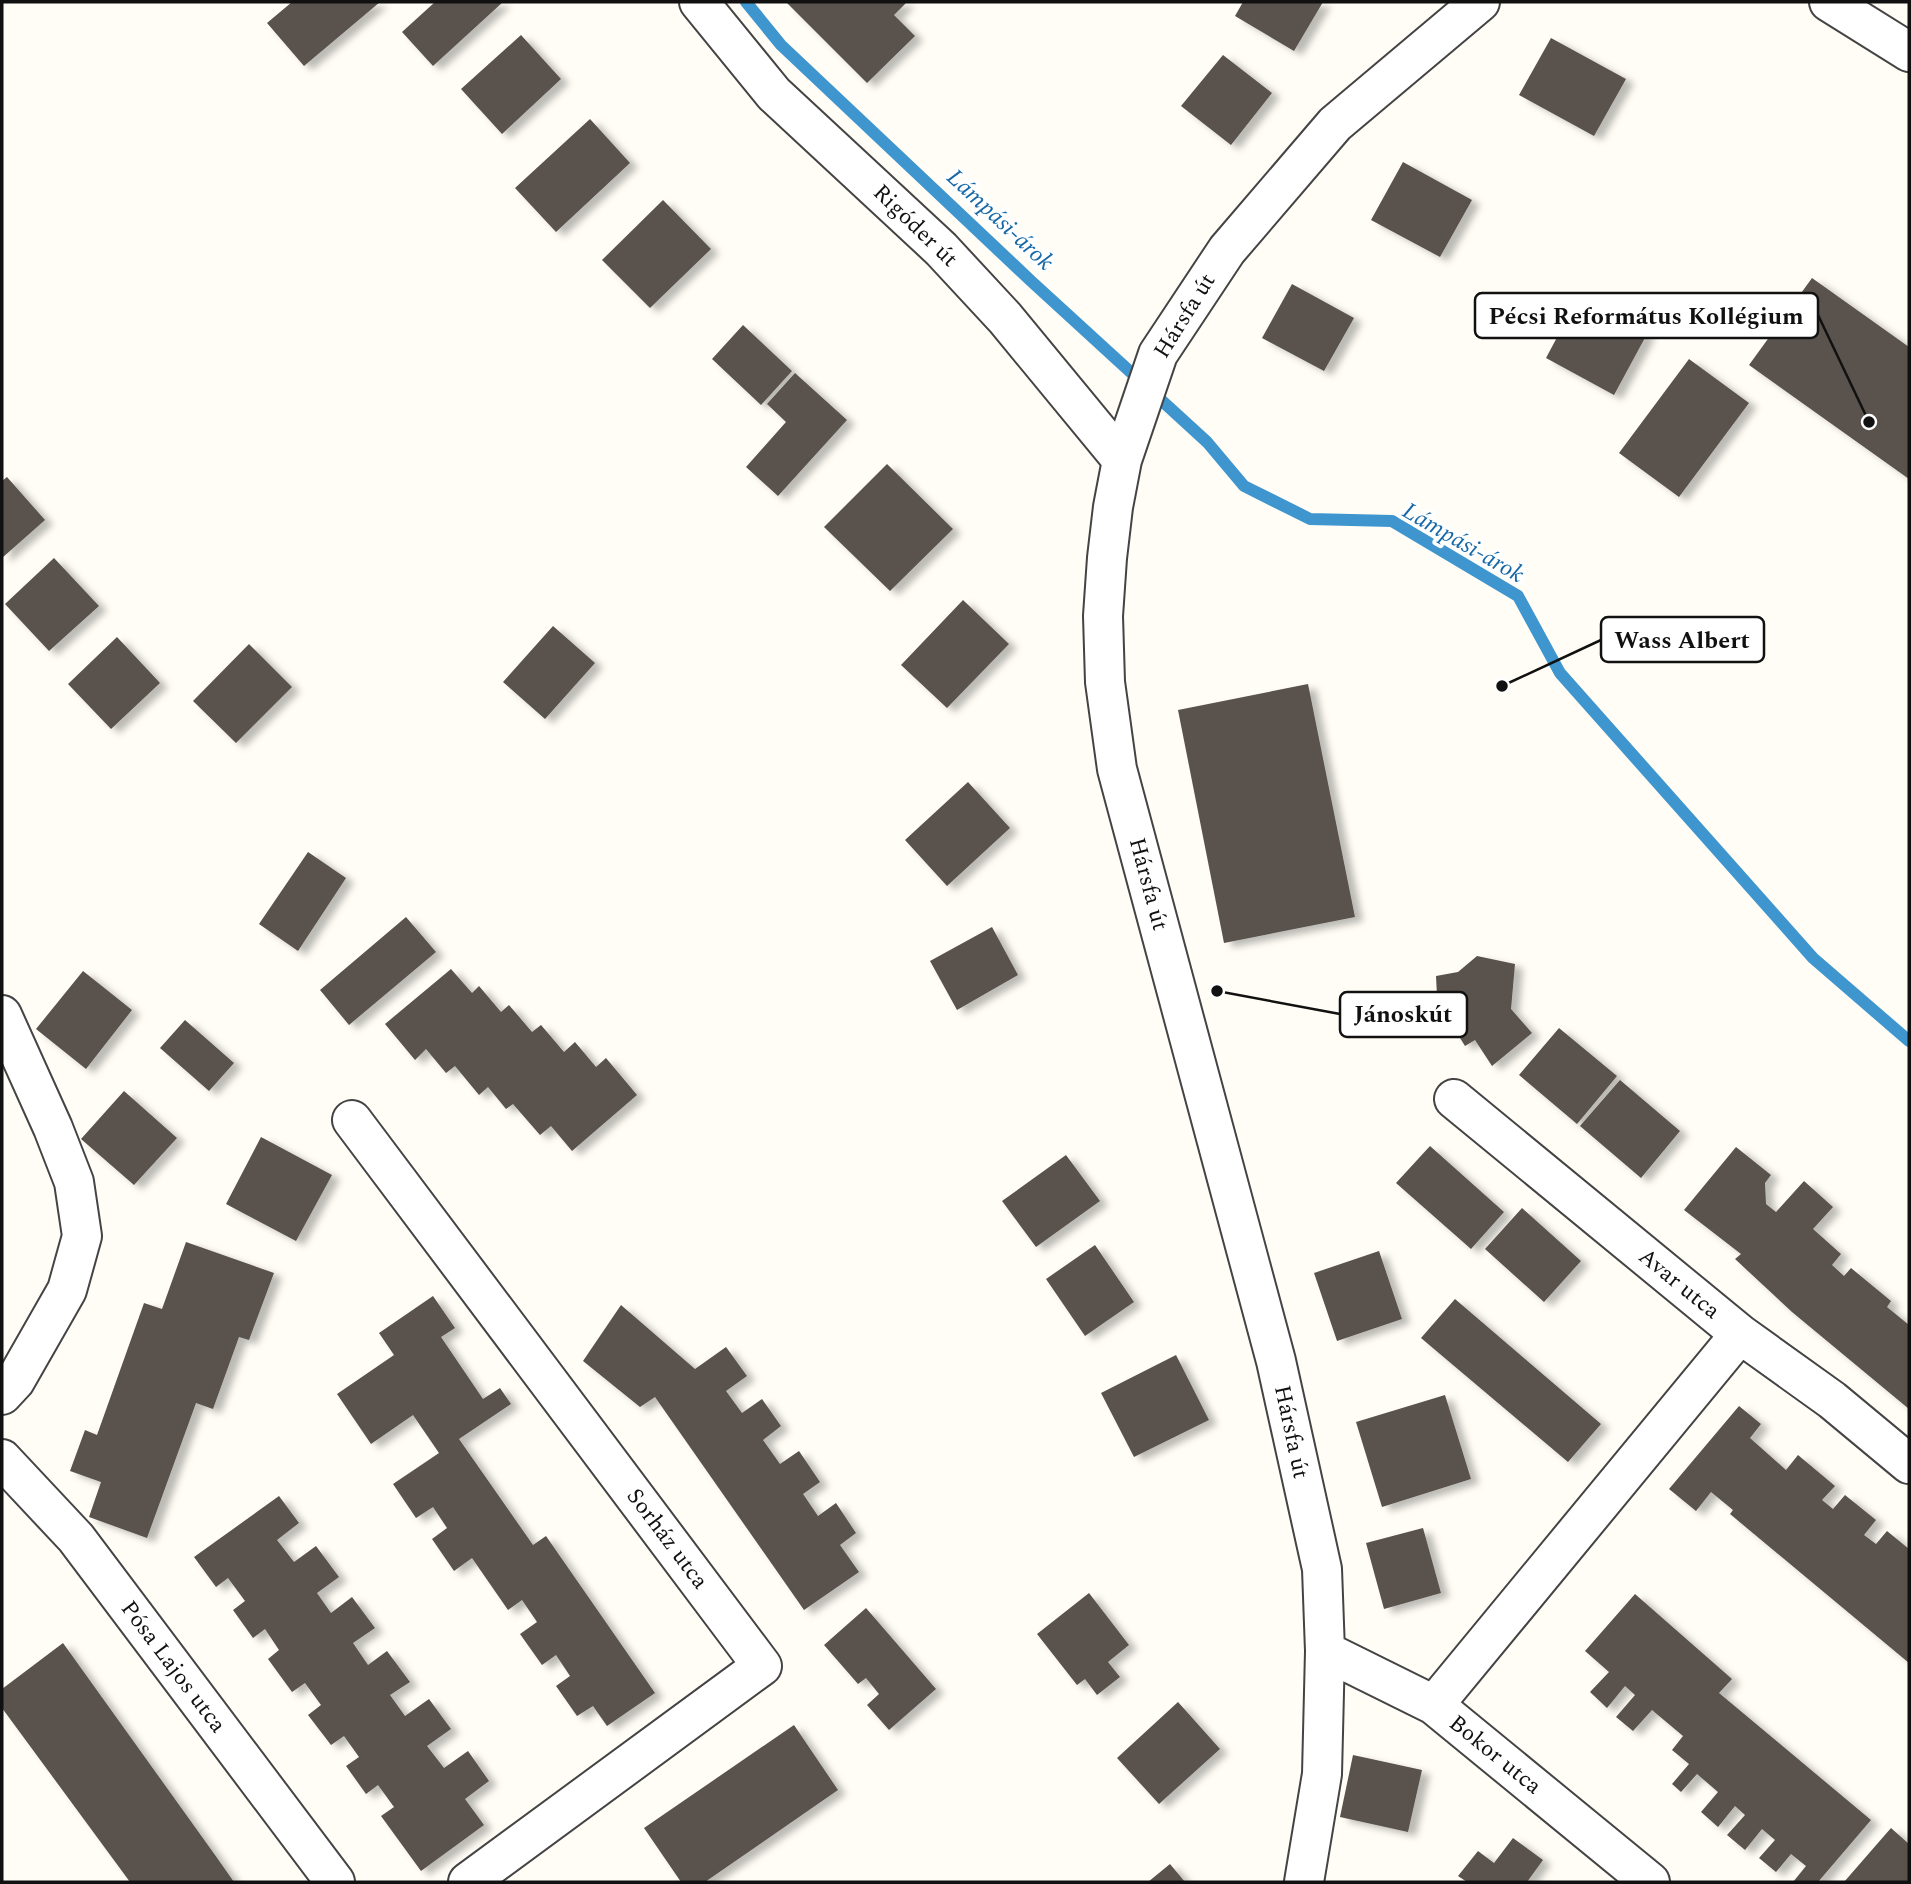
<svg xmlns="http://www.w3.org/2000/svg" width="1911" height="1884" viewBox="0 0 1911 1884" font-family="Spectral,serif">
<defs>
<filter id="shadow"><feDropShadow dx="8" dy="4.5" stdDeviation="3.5" flood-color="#0004"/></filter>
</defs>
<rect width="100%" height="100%" fill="#fffdf5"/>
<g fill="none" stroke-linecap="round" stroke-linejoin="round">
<path stroke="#3f96cf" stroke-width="12" d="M746,2L781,45L1031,281L1207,442L1244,486L1310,519L1392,521L1518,596L1560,673L1813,958L1909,1041"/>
</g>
<path fill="#5a524d" filter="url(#shadow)" d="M292,2H380L304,66L267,23Z
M435,2H503L433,66L402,32Z
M786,2H907L894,15L915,36L867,83Z
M1243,2H1323L1294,51L1235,16Z
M521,35L561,79L502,134L461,89Z
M1551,38L1626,79L1594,136L1519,95Z
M1223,55L1272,93L1231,145L1181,106Z
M590,119L630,163L556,232L515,188Z
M1403,162L1472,200L1440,257L1371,220Z
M663,200L711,249L650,308L602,260Z
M1812,278L1909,347V479L1749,365Z
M1292,284L1354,318L1324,371L1262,338Z
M1578,298L1647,334L1614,395L1546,358Z
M743,325L792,371L761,405L712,359Z
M1689,359L1749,403L1679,497L1619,453Z
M795,373L847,420L778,496L746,467L786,422L767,404Z
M887,464L953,529L890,591L824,527Z
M7,477L45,520L2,558V481Z
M54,558L99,606L49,651L5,604Z
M963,600L1009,644L947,708L901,665Z
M553,626L595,663L545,719L503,682Z
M117,637L160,683L111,729L68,684Z
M249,644L292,687L236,743L193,701Z
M1308,684L1355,917L1224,943L1178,710Z
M968,782L1010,828L947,886L905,840Z
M308,852L346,878L298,951L259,924Z
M406,917L436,952L349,1025L320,990Z
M992,927L1018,975L957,1010L930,961Z
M1477,956L1515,964L1511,1009L1532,1033L1492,1066L1475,1040L1465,1046L1447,1017L1438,1016L1436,976L1458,972Z
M451,969L472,993L479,986L501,1012L509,1005L532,1032L541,1025L564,1052L575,1042L596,1067L606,1058L637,1095L572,1151L551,1126L540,1135L513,1104L506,1109L488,1087L479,1095L455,1066L446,1073L426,1049L415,1060L385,1024Z
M83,971L132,1010L86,1069L36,1029Z
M185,1020L234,1063L209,1091L160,1048Z
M1559,1028L1617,1076L1577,1124L1519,1075Z
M1620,1080L1680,1131L1641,1178L1580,1126Z
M124,1091L177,1138L134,1185L81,1139Z
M261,1137L332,1175L296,1241L226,1204Z
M1430,1146L1504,1212L1471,1249L1396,1183Z
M1736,1147L1771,1175L1765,1183L1766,1204L1776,1212L1804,1181L1833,1207L1813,1229L1841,1254L1832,1265L1844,1276L1851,1268L1891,1301L1887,1307L1909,1325V1409L1792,1312L1735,1259L1741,1254L1684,1210Z
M1066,1155L1100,1201L1036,1247L1002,1201Z
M1522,1208L1581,1261L1544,1302L1485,1249Z
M186,1242L274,1273L249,1340L239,1337L213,1409L196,1403L147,1538L89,1517L101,1482L70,1471L85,1430L97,1435L144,1303L162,1309Z
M1095,1245L1134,1302L1085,1336L1046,1279Z
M1379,1251L1402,1319L1337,1341L1314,1273Z
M433,1296L455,1328L441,1337L483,1399L500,1388L511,1404L459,1439L533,1545L546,1536L655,1693L607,1726L593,1706L577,1716L556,1686L570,1676L556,1655L542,1665L520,1634L537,1622L522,1600L508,1610L472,1558L454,1571L432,1539L447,1528L433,1507L416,1518L393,1484L439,1453L413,1415L371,1444L337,1394L394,1355L379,1333Z
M1455,1299L1601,1424L1568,1462L1421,1338Z
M621,1305L695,1369L726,1347L747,1376L726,1391L742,1413L762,1399L781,1426L763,1440L780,1464L799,1451L820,1482L803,1494L818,1516L836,1503L856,1533L840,1545L859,1572L804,1610L655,1397L640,1407L583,1361Z
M1176,1355L1209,1420L1134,1457L1101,1393Z
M1445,1395L1471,1479L1382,1507L1356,1422Z
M1739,1406L1761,1424L1750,1438L1786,1470L1798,1455L1835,1486L1822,1500L1833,1509L1845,1495L1876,1520L1864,1535L1876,1544L1887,1531L1909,1549V1663L1730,1514L1733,1510L1711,1492L1696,1511L1669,1489Z
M279,1496L299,1523L277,1540L294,1562L316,1546L339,1577L317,1593L331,1613L352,1597L375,1628L353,1643L368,1665L387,1651L410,1682L390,1695L405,1716L429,1699L451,1729L427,1746L444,1768L468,1751L489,1781L465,1799L484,1825L421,1871L381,1816L394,1807L378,1785L366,1794L346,1766L359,1757L344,1736L331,1745L308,1715L321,1705L305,1683L292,1692L268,1659L279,1650L265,1629L253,1638L233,1610L245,1601L228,1578L216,1587L194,1557Z
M1423,1528L1441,1593L1384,1609L1366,1543Z
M1089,1593L1129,1645L1108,1662L1120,1677L1097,1695L1085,1679L1077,1685L1037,1634Z
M1635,1594L1732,1679L1719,1693L1871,1820L1818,1882H1793L1806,1866L1791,1854L1776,1872L1759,1858L1775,1840L1762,1829L1745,1850L1727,1835L1745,1815L1735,1806L1718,1827L1701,1812L1718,1792L1697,1774L1681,1792L1672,1784L1689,1764L1672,1750L1683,1736L1652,1710L1633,1731L1616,1717L1635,1695L1625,1686L1607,1708L1590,1692L1609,1672L1585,1651Z
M866,1608L936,1689L889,1730L867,1705L879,1694L866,1678L858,1684L824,1645Z
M63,1643L215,1855L234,1882H130L2,1708V1689Z
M1178,1702L1220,1749L1159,1804L1117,1758Z
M794,1725L838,1790L705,1882H681L644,1828Z
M1353,1755L1422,1770L1408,1832L1340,1817Z
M1891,1828L1909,1844V1882H1844Z
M1513,1838L1543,1860L1527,1882H1467L1458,1876L1478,1851L1494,1863Z
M1170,1864L1185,1882H1148Z"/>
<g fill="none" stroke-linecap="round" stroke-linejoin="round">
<defs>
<path id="minor" d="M699,2L774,94L941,249L1005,318L1122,460
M1829,2L1909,52
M2,1015L53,1128L74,1182L82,1236L67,1290L15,1381L2,1395
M1454,1099L1740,1334L1832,1400L1909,1464
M352,1120L762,1666L468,1882
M2,1459L76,1538L335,1882
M1325,1651L1434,1705L1650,1882
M1434,1705L1740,1334
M1304,1882L1322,1774L1325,1651L1322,1569L1276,1361L1117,769L1105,682L1103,616L1107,558L1113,507L1122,460L1158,354L1227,250L1335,124L1480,2"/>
</defs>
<use href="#minor" stroke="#444" stroke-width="42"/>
<use href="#minor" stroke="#fff" stroke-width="38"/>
</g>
<g text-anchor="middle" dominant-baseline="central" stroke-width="7" stroke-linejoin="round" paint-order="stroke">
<g font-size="23" fill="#111" stroke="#fff">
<text transform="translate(915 226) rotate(44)">Rigóder út</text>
<text transform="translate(1185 316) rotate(-58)">Hársfa út</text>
<text transform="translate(1148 884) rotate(75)">Hársfa út</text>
<text transform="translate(1679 1284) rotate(39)">Avar utca</text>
<text transform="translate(1291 1432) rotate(78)">Hársfa út</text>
<text transform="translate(667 1539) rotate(53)">Sorház utca</text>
<text transform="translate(173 1667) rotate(53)">Pósa Lajos utca</text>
<text transform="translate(1495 1755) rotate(39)">Bokor utca</text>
</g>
<g font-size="24" font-style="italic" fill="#1768a6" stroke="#fff">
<text transform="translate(1000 220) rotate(43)">Lámpási-árok</text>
<text transform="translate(1463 543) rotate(30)">Lámpási-árok</text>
</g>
</g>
<path fill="none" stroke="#111" stroke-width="2.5" d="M1869 422L1818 315M1502 686L1601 640M1217 991L1340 1014"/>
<g fill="#111" stroke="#fff" stroke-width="2.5">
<circle cx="1869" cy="422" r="7"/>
<circle cx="1502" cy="686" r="7"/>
<circle cx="1217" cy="991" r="7"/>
</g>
<g fill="#fff" stroke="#111" stroke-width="2.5">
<rect x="1475" y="293" width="343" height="45" rx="7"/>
<rect x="1601" y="617" width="163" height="45" rx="7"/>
<rect x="1340" y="992" width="127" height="45" rx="7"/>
</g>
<g font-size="24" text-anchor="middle" font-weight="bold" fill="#111">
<text x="1646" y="324">Pécsi Református Kollégium</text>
<text x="1682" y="648">Wass Albert</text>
<text x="1403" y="1022">Jánoskút</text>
</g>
<rect width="1911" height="1884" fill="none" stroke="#111111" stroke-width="7"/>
</svg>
